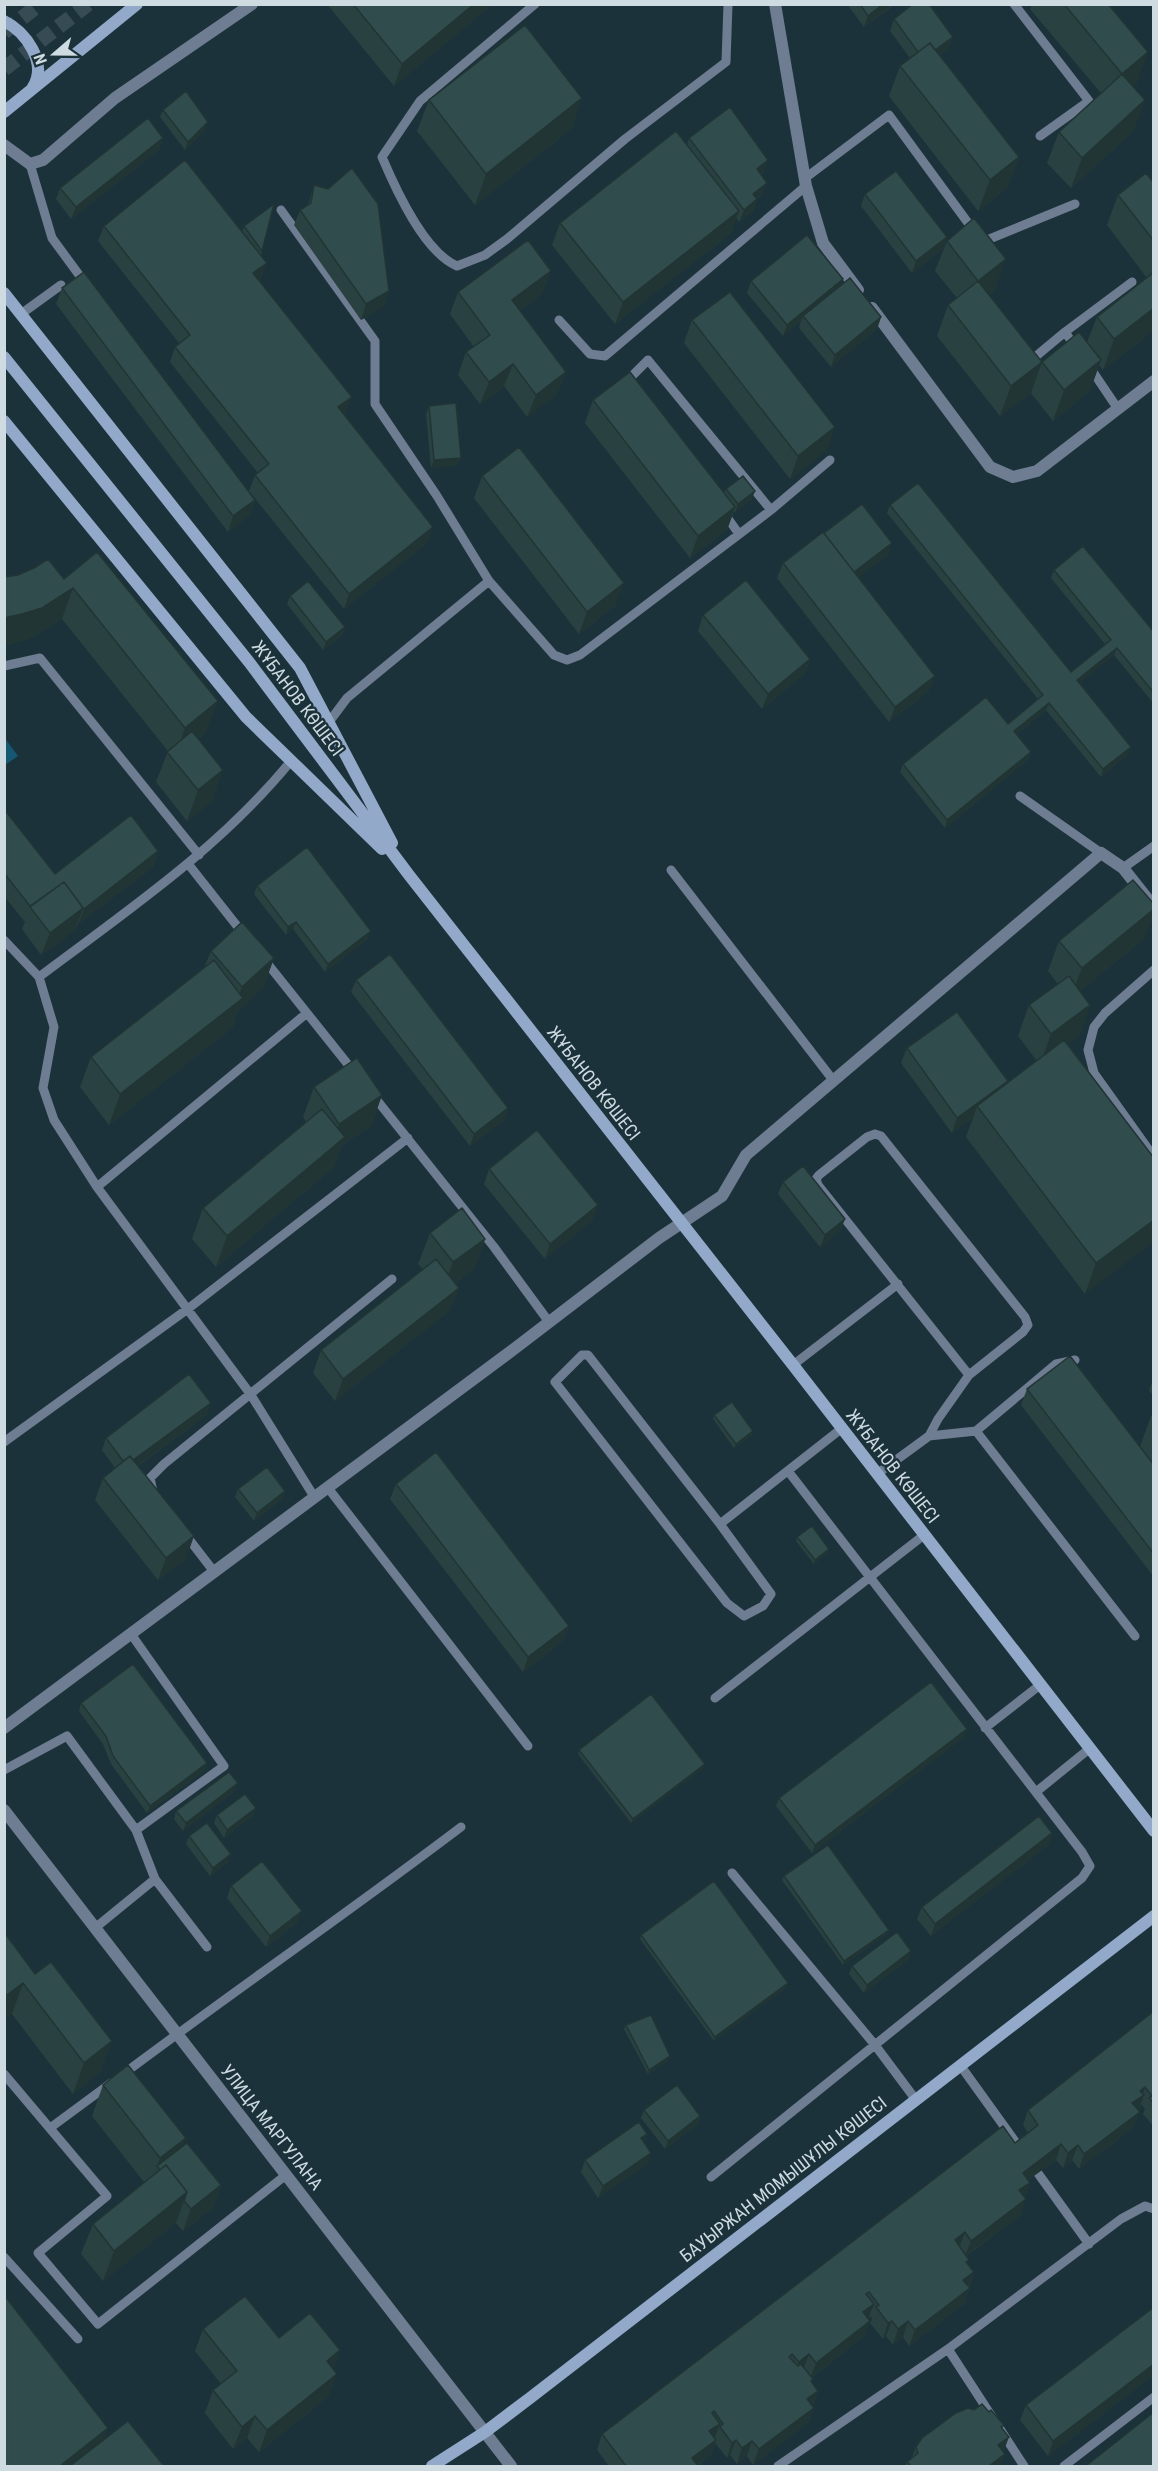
<svg xmlns="http://www.w3.org/2000/svg" width="1158" height="2471" viewBox="0 0 1158 2471" font-family="'Roboto Condensed',sans-serif">
<rect width="100%" height="100%" fill="#1c323b"/>
<path fill="#145971" d="M4,737L18,756L5,765H4Z"/>
<g fill="none" stroke-linecap="round" stroke-linejoin="round">
<path stroke="#374b54" stroke-width="15" stroke-dasharray="15 8" stroke-linecap="butt" d="M4,32L40,4
M4,69L88,4"/>
<path stroke="#6e7d91" stroke-width="9" d="M535,4L420,101L382,157C396,190 424,252 457,266L485,255L507,239L625,139L726,62L728,4
M1014,4L1089,101L1040,136
M30,164L52,238L85,283
M804,179L889,115L982,242L1075,204
M281,210L375,341V404L437,496L489,581L554,655L567,660L580,655L771,510L830,460
M21,314L61,285
M559,320L590,354L605,356L806,186
M1076,348L1065,332L1132,282
M1029,362L1065,332
M1089,366L1118,409
M626,382L648,360L771,510
M724,513L739,534
M4,666L40,658L199,855
M329,722L347,698L489,581
M1020,796L1101,853
M189,865L245,936
M1123,868L1154,846
M671,870L833,1080
M4,940L39,977L54,1027L43,1088L54,1120L97,1187L251,1395L315,1498
M263,958L354,1072
M1154,970L1105,1013L1094,1027L1088,1050L1094,1073L1154,1157
M39,977C128,910 220,848 291,761
M372,1094L494,1247L549,1322
M97,1187L307,1013
M793,1365L898,1284
M976,1431L1135,1636
M929,1436L976,1431L1056,1364L1075,1360
M4,1442L189,1308L408,1138
M877,1474L929,1436L938,1419L969,1375L1023,1332L1028,1325L1025,1317L881,1136L875,1134L867,1137L819,1175L816,1179L818,1185L969,1375
M328,1488L528,1746
M153,1492L150,1478L164,1464L392,1279
M720,1524L771,1594L763,1606L744,1616L727,1603L555,1382L582,1355H588L720,1524L841,1429
M185,1534L215,1573
M131,1634L224,1766L136,1830
M715,1698L924,1535
M985,1728L1040,1685
M4,1770L67,1736L136,1830L155,1879L207,1947
M1036,1792L1089,1749
M732,1873L875,2045L916,2100
M95,1928L155,1879
M960,2065L1022,2151
M4,2074L107,2196L38,2253L98,2324L286,2175
M122,2075C234,1991 349,1912 461,1827
M50,2128L111,2083
M1032,2165L1089,2244
M711,2177L1082,1878L1090,1866L1082,1852L788,1471
M4,2257L78,2339
M948,2349L1024,2466
M778,2466L948,2349L1121,2219L1145,2206L1154,2209
M1064,2466L1154,2397"/>
<path stroke="#6e7d91" stroke-width="12" d="M775,4L806,186L823,243L858,290
M4,145L30,164L43,160L115,98L252,4
M872,308L990,467L1013,477L1037,471L1154,381
M4,1728L514,1349L659,1238L722,1196L746,1155L1101,853L1123,868L1154,907"/>
<path stroke="#6e7d91" stroke-width="12" d="M4,1810L511,2466"/>
<path stroke="#92a9c9" stroke-width="12" d="M4,21C26,32 48,63 33,87
M4,112L137,4
M4,293L300,668L392,843
M4,357L249,662L409,875L793,1365L1154,1831
M4,421L246,717L382,849
M432,2466L485,2432L530,2398L1154,1916"/>
</g>
<path fill="#2a4141" d="M327,4H493L394,86Z
M847,4H894V5L864,27Z
M1032,4H1108L1137,83L1133,86L1134,131L1071,188L1047,163L1059,132L1101,93L1030,9Z
M894,19L949,48L940,55L1019,157L1007,188L978,211L889,96L900,66L910,58L890,31Z
M582,98L571,129L475,205L417,131L429,100Z
M163,110L205,130L185,150L160,117Z
M163,138L159,150L71,219L56,199L60,188Z
M689,138L764,171L761,174L767,183L762,194L757,199L753,211L739,222L736,217L731,233L615,324L552,245L560,223L687,145Z
M1154,183V330L1103,370L1099,365L1090,391L1053,421L1031,393L1042,362L1087,342L1097,317L1147,278L1107,225L1118,195Z
M314,185L384,306L361,320L294,225L300,210L308,205Z
M865,194L947,237L943,249L912,273L861,206Z
M104,226L242,232L244,226L262,251L261,256V278L259,280L346,412L344,414L428,542L344,609L249,491L255,475L258,473L170,362L175,347L179,343L98,241Z
M947,241L995,290L989,295L1042,362L1031,393L1000,416L937,336L948,305L957,298L935,271Z
M843,279L840,286L881,317L877,329L831,367L799,328L801,321L783,336L747,293L751,281Z
M62,288L255,500L250,515L228,532L56,304Z
M458,292L543,293L520,310L566,372L557,394L527,417L504,386L480,404L458,375L466,352L474,347L450,314Z
M692,320L827,450L790,479L684,343Z
M593,400L724,493L726,489L752,499L735,512L734,511L727,530L690,558L585,423Z
M429,406L458,465L431,468L426,414Z
M482,476L616,605L579,634L474,498Z
M890,505L1071,672L1105,644L1051,578L1054,570L1154,632V704L1114,655L1079,683L1128,754L1101,777L1046,710L1016,735L1031,752L1028,760L945,828L900,772L903,764L1008,724L1038,699L887,513Z
M824,533L888,555L858,577L929,691L889,722L777,578L783,563Z
M4,577L64,579L206,732L198,739L212,801L187,821L156,782L168,751L62,619L31,638L4,646Z
M290,596L345,627L342,635L323,650L287,604Z
M703,615L810,659L805,674L762,709L698,631Z
M4,809L55,874L158,851L153,867L78,924L75,930L41,955L22,929L25,922L4,896Z
M257,886L368,939L325,972L293,929L286,935L254,894Z
M1145,938L1080,991L1090,1005L1079,1036L1068,1044L1154,1158L1085,1294L966,1137L973,1118L952,1133L901,1063L907,1048L1008,1081L1007,1084L1037,1061L1018,1036L1029,1005L1058,984L1048,971L1059,941Z
M211,951L274,958L263,988L238,1011L232,1028L109,1125L80,1087L91,1057L204,968Z
M356,980L508,1108L504,1120L470,1146L351,992Z
M314,1087L382,1095L371,1126L342,1145L334,1167L216,1267L192,1239L203,1208L306,1122L303,1117Z
M489,1169L593,1220L545,1259L484,1184Z
M783,1182L845,1219L840,1231L820,1247L778,1194Z
M430,1233L485,1239L474,1269L455,1283L459,1288L450,1310L335,1401L313,1373L321,1350L423,1270L418,1264Z
M1154,1377V1397L1149,1390Z
M1027,1389L1154,1465V1577L1021,1405Z
M1154,1414V1464L1140,1447L1151,1416Z
M207,1415L138,1466L186,1559L158,1580L95,1500L103,1478L115,1468L102,1450L106,1438Z
M714,1415L752,1435L734,1448L713,1419Z
M396,1484L569,1626L563,1641L523,1672L390,1499Z
M238,1489L285,1491L282,1499L254,1521L235,1497Z
M797,1537L828,1553L814,1564L796,1541Z
M81,1703L207,1763L204,1771L147,1813L111,1764L103,1744L79,1711Z
M967,1729L964,1737L812,1853L776,1806L779,1798Z
M579,1750L703,1768L631,1823L578,1754Z
M235,1791L183,1831L174,1819L176,1811Z
M217,1815L253,1816L224,1838L214,1823Z
M1052,1833L1048,1845L931,1936L917,1919L922,1907Z
M189,1836L228,1862L210,1876L186,1844Z
M784,1876L889,1930L887,1934L843,1965L782,1880Z
M231,1886L297,1923L266,1947L227,1898Z
M4,1932L100,2072L73,2094L12,2014L4,2019Z
M641,1935L787,1987L714,2041L640,1939Z
M909,1959L864,1993L849,1974L852,1966Z
M1154,2011V2127L1143,2114L1145,2109L1141,2104L1134,2127L1079,2169L1072,2160L1063,2168L1056,2160L1028,2180L1030,2183L1025,2198L1021,2215L966,2256L969,2260L967,2263L974,2272L969,2287L964,2304L909,2346L903,2337L893,2345L886,2336L883,2339L870,2323L872,2318L870,2316L869,2319L870,2321L865,2336L812,2377V2382L818,2391L813,2406L814,2408L808,2423L753,2465L747,2456L737,2464L730,2455L727,2458L715,2443L710,2456L697,2466H698H609L597,2450L602,2434L1015,2143L1028,2133L1023,2125L1028,2110Z
M626,2025L669,2060L648,2074L624,2029Z
M103,2085L183,2146L221,2185L213,2208L183,2231L176,2223L103,2281L81,2254L93,2224L144,2182L92,2116Z
M644,2110L700,2116L698,2124L665,2149L641,2118Z
M647,2134L644,2142L647,2164L598,2198L581,2172L585,2160Z
M1154,2307V2375L1048,2456L1020,2420L1026,2405Z
M203,2329L279,2338L340,2350L333,2369L329,2396L259,2452L247,2438L233,2449L205,2413L213,2390L221,2384L195,2351Z
M974,2410L989,2412L1004,2425L1002,2429L1003,2452L1000,2466H905L907,2462L912,2457L916,2447Z"/>
<path fill="#223535" d="M474,4H493L394,86L402,64Z
M883,4H894L864,27L868,16Z
M953,37L949,48L919,71L923,59Z
M1148,52L1137,83L1110,105L1122,74Z
M582,98L571,129L475,205L486,174Z
M1145,100L1134,131L1071,188L1082,158Z
M208,122L205,130L185,150L188,142Z
M163,138L159,150L71,219L76,207Z
M1019,157L1007,188L978,211L990,180Z
M768,160L764,171L752,180L757,169Z
M767,183L762,194L748,205L753,194Z
M757,199L753,211L739,222L744,210Z
M739,211L731,233L615,324L623,302Z
M947,237L943,249L912,273L916,261Z
M1006,259L995,290L967,312L978,281Z
M267,263L261,278L248,289L253,273Z
M551,271L543,293L504,322L512,300Z
M843,279L838,290L803,316L801,321L783,336L787,325Z
M389,291L384,306L361,320L366,304Z
M1154,308V330L1103,370L1114,339Z
M881,317L877,329L831,367L835,355Z
M1101,360L1090,391L1053,421L1064,390Z
M1042,362L1031,393L1000,416L1011,386Z
M513,364L504,386L480,404L489,382Z
M566,372L557,394L527,417L536,395Z
M352,397L346,412L333,422L338,407Z
M835,427L827,450L790,479L798,456Z
M461,458L458,465L431,468L434,460Z
M755,491L752,499L735,512L738,504Z
M255,500L250,515L228,532L233,516Z
M735,507L727,530L690,558L698,536Z
M433,527L428,542L344,609L349,594Z
M892,543L888,555L847,586L852,574Z
M624,583L616,605L579,634L587,612Z
M73,588L62,619L31,638L4,646V618Z
M345,627L342,635L323,650L326,642Z
M1117,648L1114,655L1074,688L1077,680Z
M810,659L805,674L762,709L768,694Z
M935,676L929,691L889,722L895,707Z
M218,701L206,732L174,758L185,728Z
M1049,703L1046,710L1011,739L1014,731Z
M1131,747L1128,754L1101,777L1103,769Z
M1031,752L1028,760L945,828L947,820Z
M223,770L212,801L187,821L198,790Z
M158,851L153,867L78,924L84,909Z
M83,908L75,930L41,955L50,933Z
M1154,909V914L1145,938L1070,999L1082,968Z
M296,922L293,929L286,935L288,927Z
M371,931L368,939L325,972L328,964Z
M274,958L263,988L238,1011L232,1028L109,1125L120,1094L236,1003L242,987Z
M1090,1005L1079,1036L1040,1065L1051,1034Z
M1008,1081L1002,1097L977,1106L973,1118L952,1133L957,1118Z
M382,1095L371,1126L342,1145L334,1167L216,1267L227,1236L330,1150L339,1124Z
M508,1108L504,1120L470,1146L474,1134Z
M598,1205L593,1220L545,1259L550,1244Z
M845,1219L840,1231L820,1247L825,1235Z
M1154,1220V1242L1085,1294L1096,1263Z
M485,1239L474,1269L442,1292L453,1262Z
M459,1288L450,1310L335,1401L343,1379Z
M211,1403L207,1415L122,1477L126,1465Z
M753,1431L752,1435L734,1448L736,1444Z
M285,1491L282,1499L254,1521L257,1513Z
M194,1536L186,1559L158,1580L166,1558Z
M829,1549L828,1553L814,1564L815,1560Z
M569,1626L563,1641L523,1672L528,1657Z
M967,1729L964,1737L812,1853L815,1845Z
M207,1763L204,1771L147,1813L150,1806Z
M705,1764L703,1768L631,1823L633,1819Z
M238,1783L235,1791L183,1831L186,1823Z
M256,1808L253,1816L224,1838L227,1830Z
M1052,1833L1048,1845L931,1936L935,1924Z
M231,1854L228,1862L210,1876L213,1868Z
M302,1911L297,1923L266,1947L270,1936Z
M889,1930L887,1934L843,1965L844,1961Z
M911,1951L909,1959L864,1993L867,1985Z
M23,1983L12,2014L4,2019V2002L7,1995Z
M788,1983L787,1987L714,2041L715,2037Z
M112,2041L100,2072L73,2094L84,2063Z
M670,2056L669,2060L648,2074L649,2070Z
M1145,2087L1142,2097L1144,2095L1138,2111L1132,2103L1140,2091Z
M1140,2112L1134,2127L1079,2169L1084,2154Z
M700,2116L698,2124L665,2149L668,2141Z
M647,2134L643,2145L641,2138Z
M186,2138L175,2168L157,2166L149,2189L160,2158Z
M1061,2144L1056,2160L1017,2188L1023,2173Z
M1078,2145L1072,2160L1063,2168L1068,2153Z
M651,2153L647,2164L598,2198L603,2186Z
M1030,2183L1025,2198L1019,2190Z
M221,2185L213,2208L183,2231L191,2209Z
M187,2192L176,2223L103,2281L114,2251Z
M1026,2199L1021,2215L965,2256L971,2241Z
M965,2232L959,2248L955,2240Z
M974,2272L968,2287L963,2280Z
M970,2288L964,2304L909,2346L915,2330Z
M874,2304L868,2319L863,2312Z
M870,2321L865,2336L810,2378L816,2363Z
M892,2321L886,2336L883,2339L888,2323Z
M908,2321L903,2337L893,2345L898,2329Z
M340,2350L332,2372L327,2361Z
M809,2354L803,2370L793,2377L799,2362Z
M1154,2364V2375L1048,2456L1053,2441Z
M337,2374L329,2396L259,2452L267,2430Z
M818,2391L813,2406L807,2399Z
M814,2408L808,2423L753,2465L759,2449Z
M255,2416L247,2438L233,2449L242,2427Z
M720,2424L714,2439L709,2431Z
M108,2428L103,2444L74,2466H60Z
M1009,2437L1003,2453L998,2445Z
M716,2440L710,2456L696,2466L692,2458Z
M736,2440L730,2455L727,2458L732,2443Z
M752,2441L747,2456L737,2464L742,2448Z
M1005,2454L1000,2466H989Z"/>
<path fill="#314c4c" stroke="#223535" stroke-width="1.5" d="M353,4H474L402,64Z
M860,4H883L868,16Z
M913,4H929L953,37L935,50L930,43L918,52L894,19Z
M1064,4H1108L1148,52L1122,74Z
M525,25L582,98L486,174L429,100Z
M930,43L1019,157L990,180L900,66Z
M1122,74L1145,100L1082,158L1059,132Z
M186,91L208,122L188,142L163,110Z
M730,107L768,160L757,169L767,183L753,194L757,199L744,210L689,138Z
M148,118L163,138L76,207L60,188Z
M676,131L739,211L623,302L560,223Z
M185,160L267,263L253,273L352,397L338,407L433,527L349,594L255,475L269,464L175,347L190,335L104,226Z
M352,168L378,204L389,291L366,304L300,210L311,203L314,185L328,189Z
M896,171L947,237L916,261L865,194Z
M1146,173L1154,183V241L1118,195Z
M274,204L262,251L244,226Z
M974,218L1006,259L978,281L947,241Z
M807,235L843,279L787,325L751,281Z
M528,240L551,271L512,300L566,372L536,395L513,364L489,382L466,352L490,335L458,292Z
M84,272L255,500L233,516L62,288Z
M1154,272V308L1114,339L1097,317Z
M850,278L881,317L835,355L803,316Z
M978,281L1042,362L1011,386L948,305Z
M730,292L835,427L798,456L692,320Z
M1079,332L1101,360L1064,390L1042,362Z
M630,372L735,507L698,536L593,400Z
M456,403L461,458L434,460L429,406Z
M519,447L624,583L587,612L482,476Z
M743,476L755,491L738,504L726,489Z
M918,483L1071,672L1111,640L1054,570L1083,546L1154,632V693L1117,648L1077,680L1131,747L1103,769L1049,703L1014,731L1031,752L947,820L903,764L986,697L1008,724L1043,695L890,505Z
M862,504L892,543L854,572L824,533Z
M823,532L935,676L895,707L783,563Z
M97,552L218,701L185,728L73,588L42,608L22,614L4,618V577L18,575L34,568L48,559L64,579Z
M746,580L810,659L768,694L703,615Z
M308,581L345,627L326,642L290,596Z
M192,731L223,770L198,790L167,752Z
M4,809L55,874L131,815L158,851L84,909L64,882L30,906L4,873Z
M307,847L371,931L328,964L296,922L288,927L257,886Z
M1133,880L1154,904V909L1082,968L1059,941Z
M64,882L83,908L50,933L30,907Z
M242,922L274,958L242,987L211,951Z
M390,954L508,1108L474,1134L356,980Z
M214,960L243,998L120,1094L91,1057Z
M1069,976L1090,1005L1051,1034L1029,1005Z
M957,1012L1008,1081L957,1118L907,1048Z
M1064,1040L1154,1158V1220L1096,1263L977,1106Z
M357,1058L382,1095L339,1124L314,1087Z
M322,1109L345,1137L227,1236L203,1208Z
M537,1130L598,1205L550,1244L489,1169Z
M803,1166L845,1219L825,1235L783,1182Z
M462,1208L485,1239L453,1262L430,1233Z
M436,1259L459,1288L343,1379L321,1350Z
M1070,1356L1154,1465V1554L1027,1389Z
M189,1374L211,1403L133,1460L130,1456L123,1461L106,1438Z
M732,1402L753,1431L736,1444L714,1415Z
M436,1452L569,1626L528,1657L396,1484Z
M130,1456L194,1536L166,1558L103,1478Z
M267,1467L285,1491L257,1513L238,1489Z
M812,1526L829,1549L815,1560L797,1537Z
M133,1664L207,1763L150,1806L113,1756L106,1736L81,1703Z
M931,1682L967,1729L815,1845L779,1798Z
M651,1694L705,1764L633,1819L579,1750Z
M229,1772L238,1783L186,1823L176,1811Z
M245,1794L256,1808L227,1830L217,1815Z
M1039,1816L1052,1833L935,1924L922,1907Z
M207,1823L231,1854L213,1868L189,1836Z
M828,1845L889,1930L844,1961L784,1876Z
M262,1861L302,1911L270,1936L231,1886Z
M714,1881L788,1983L715,2037L641,1935Z
M4,1932L35,1974L51,1962L112,2041L84,2063L23,1983L7,1995L4,1992Z
M897,1932L911,1951L867,1985L852,1966Z
M1154,2011V2104L1149,2098L1152,2096L1145,2087L1140,2091L1144,2095L1132,2103L1140,2112L1084,2154L1078,2145L1068,2153L1061,2144L1023,2173L1030,2183L1019,2190L1026,2199L971,2241L965,2232L955,2240L969,2260L966,2262L974,2272L963,2280L970,2288L915,2330L908,2321L898,2329L892,2321L888,2323L876,2307L879,2305L869,2292L866,2294L874,2304L863,2312L870,2321L816,2363L809,2354L799,2362L792,2354L789,2357L798,2366L801,2364L813,2379L811,2381L818,2391L807,2399L814,2408L759,2449L752,2441L742,2448L736,2440L732,2443L720,2427L723,2424L714,2411L712,2413L720,2424L709,2431L716,2440L692,2458L698,2466H626L602,2434L1003,2126L1015,2143L1038,2125L1028,2110Z
M651,2015L670,2056L649,2070L626,2025Z
M128,2065L186,2138L160,2158L103,2085Z
M677,2085L700,2116L668,2141L644,2110Z
M639,2122L647,2134L641,2138L651,2153L603,2186L585,2160Z
M187,2143L221,2185L191,2209L184,2201L187,2192L166,2165L160,2170L157,2166Z
M166,2165L187,2192L114,2251L93,2224Z
M4,2295L108,2428L60,2466H4Z
M245,2296L279,2338L310,2313L340,2350L327,2361L337,2374L267,2430L255,2416L242,2427L213,2390L237,2371L203,2329Z
M1154,2307V2364L1053,2441L1026,2405Z
M982,2404L989,2412L991,2410L1004,2425L1001,2427L1009,2437L998,2445L1005,2454L989,2466H911L907,2462L918,2453L916,2447L922,2438L956,2413L968,2408L974,2410Z
M1154,2412V2466H1088L1087,2465Z
M128,2421L164,2466H70Z"/>
<g text-anchor="middle" dominant-baseline="central" stroke-width="4.5" stroke-linejoin="round" paint-order="stroke">
<g font-size="18" fill="#cedbe1" stroke="#1c323b">
<text transform="translate(298 698) rotate(53)">ЖҰБАНОВ КӨШЕСІ</text>
<text transform="translate(594 1083) rotate(52)">ЖҰБАНОВ КӨШЕСІ</text>
<text transform="translate(893 1466) rotate(52)">ЖҰБАНОВ КӨШЕСІ</text>
<text transform="translate(272 2127) rotate(52)">УЛИЦА МАРГУЛАНА</text>
<text transform="translate(783 2179) rotate(-38)">БАУЫРЖАН МОМЫШҰЛЫ КӨШЕСІ</text>
</g>
</g>
<rect width="1158" height="2471" fill="none" stroke="#cedbe1" stroke-width="12"/>
<g transform="translate(54 54) rotate(250)" stroke="#1c323b" stroke-width="4.5" paint-order="stroke">
<path d="M0-4.5L10 22L0 15L-10 22Z" fill="#cedbe1"/>
<text y="-9" font-size="16" font-weight="bold" text-anchor="middle" fill="#cedbe1">N</text>
</g>
</svg>
